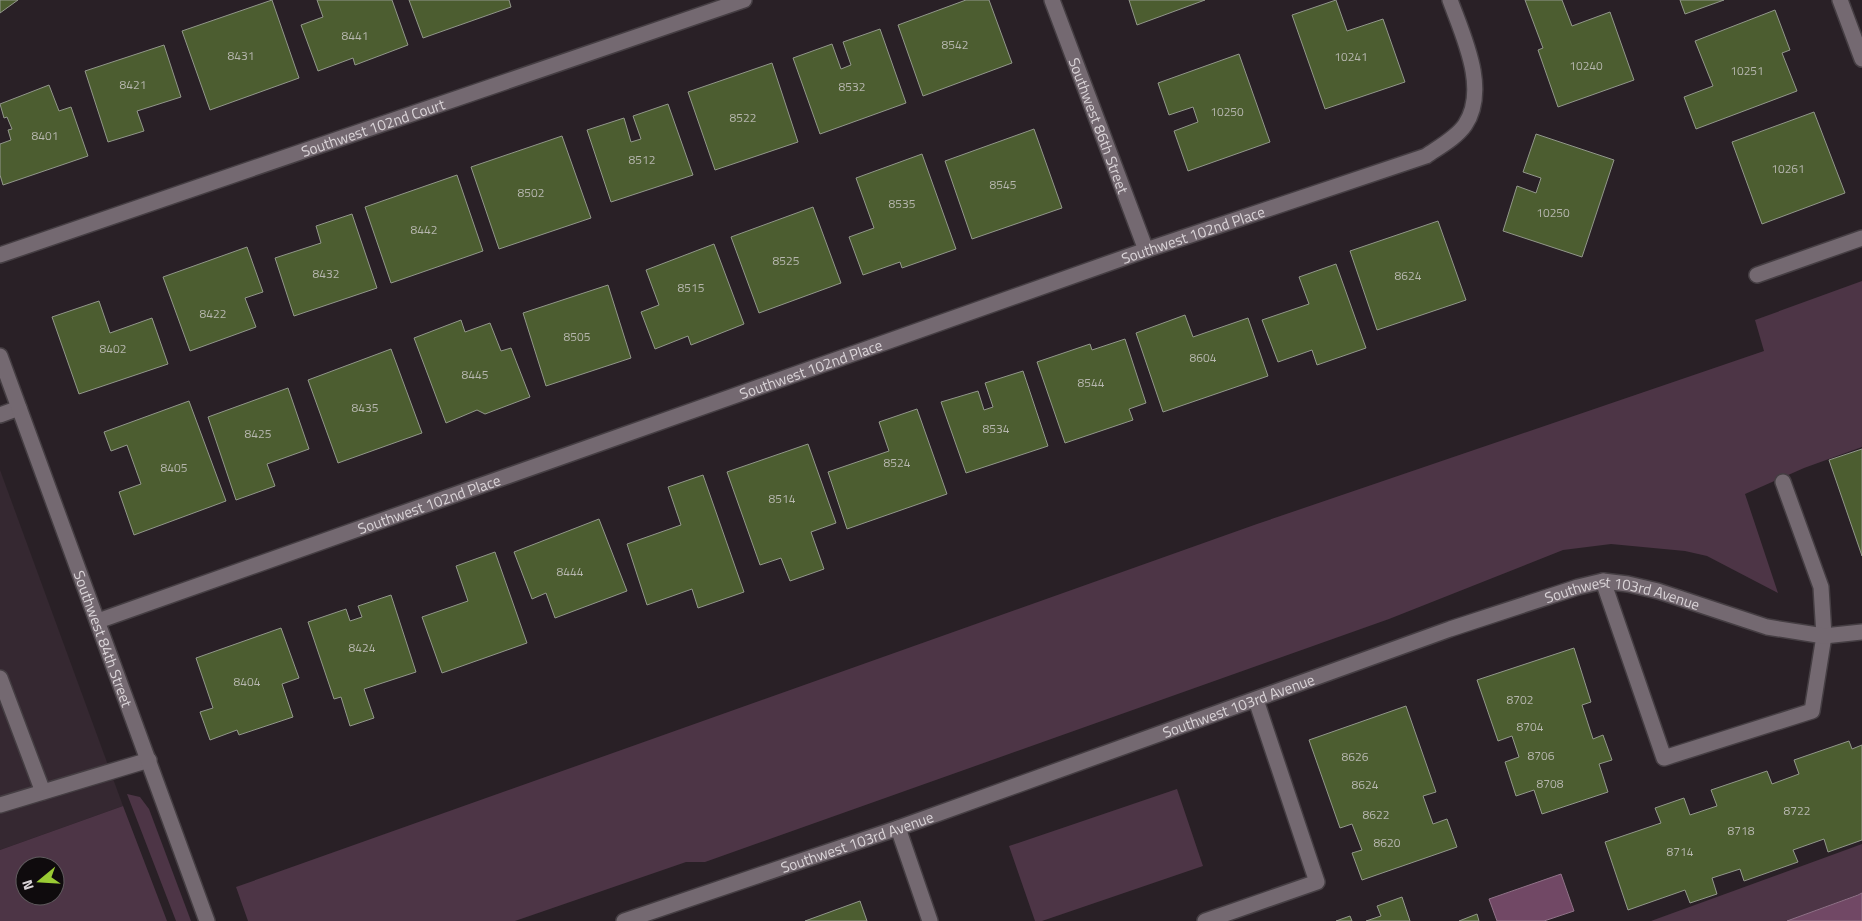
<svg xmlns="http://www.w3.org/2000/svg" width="1862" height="921" viewBox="0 0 1862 921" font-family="'Titillium Web',sans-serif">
<rect width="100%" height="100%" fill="#292026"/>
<path fill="#352831" d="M0,470L123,806L0,850Z"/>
<path fill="#4d3546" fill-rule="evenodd" d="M1862,281V447L1804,468L1745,494L1778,593L1707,556L1685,551L1611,544L1563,550L1389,619L705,862H686L515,921H248L236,887L1257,524L1764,351L1755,320Z
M1177,789L1203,866L1042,921H1035L1009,846Z
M127,794L140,797L149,809L191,921H176Z
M123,806L167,921H0V850ZM25,866H55V896H25Z
M1862,844V893L1787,921H1651Z"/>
<path fill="#714865" stroke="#907288" d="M1561,874L1574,911L1544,921H1497L1489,899Z
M1862,893V921H1787L1858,895Z"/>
<path fill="#4c5d30" stroke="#92978b" d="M0,0H18L0,13Z
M272,0L299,78L210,110L182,31Z
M317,0H392L408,45L355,65L353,58L318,71L301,25L323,17Z
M409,0H509L511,7L423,38Z
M966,0H989L1012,63L923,96L898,25Z
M1129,0H1205L1137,25Z
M1336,0L1347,31L1383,19L1405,82L1325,109L1292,15Z
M1525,0H1562L1572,26L1610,12L1634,80L1558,107L1538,50L1543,48Z
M1680,0H1724L1685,14Z
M1775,10L1790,50L1782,53L1797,91L1696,129L1684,97L1713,86L1695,41Z
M880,29L906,103L820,134L793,58L832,44L841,69L851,65L843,42Z
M164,45L181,97L137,111L144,131L108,142L85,71Z
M1239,54L1270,142L1188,171L1174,131L1198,122L1193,107L1169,115L1158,83Z
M772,63L798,142L715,170L688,92Z
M49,85L59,111L71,107L88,156L3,185L0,175V144L11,140L8,130L12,129L7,117L4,118L0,104Z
M668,104L693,175L611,202L587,130L624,118L631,142L641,139L633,116Z
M1814,112L1845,193L1762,224L1732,142Z
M1034,129L1062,208L972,239L945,161Z
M1536,134L1614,160L1582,257L1503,231L1517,186L1536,193L1541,178L1523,172Z
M562,136L591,218L499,249L471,167Z
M922,154L956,249L902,268L900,262L863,275L849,237L874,228L856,178Z
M457,175L483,251L391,283L365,207Z
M813,207L841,283L759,313L731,237Z
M352,214L377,288L294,316L275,258L321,243L316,226Z
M1438,221L1466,300L1377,330L1350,251Z
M714,244L744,324L691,345L688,336L655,349L641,312L659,305L646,270Z
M247,247L263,292L245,298L256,327L190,351L163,277Z
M1336,264L1366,348L1317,365L1312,350L1278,362L1262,320L1309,304L1299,277Z
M608,285L631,358L546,386L523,313Z
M99,301L110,333L152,318L168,364L79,394L52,317Z
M1185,315L1193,337L1248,318L1268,376L1163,412L1136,333Z
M461,320L465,332L490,323L501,351L511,348L530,397L485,414L477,410L446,423L414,338Z
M1125,339L1146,403L1129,409L1133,420L1065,443L1037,362L1090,344L1092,350Z
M391,349L422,433L338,463L308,380Z
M1023,371L1048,446L966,473L941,402L978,391L984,410L993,407L985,383Z
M288,388L309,449L267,464L275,486L236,500L208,417Z
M189,401L226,501L134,535L119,492L141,484L127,445L111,451L104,432Z
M917,409L947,494L847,529L828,472L889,451L879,422Z
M808,444L836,523L811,532L824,569L790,581L781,558L760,565L727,472Z
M1862,449V556L1829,460Z
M703,475L744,592L698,608L692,589L647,605L627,544L681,525L668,487Z
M599,519L627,591L555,618L546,593L532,599L514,552Z
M495,552L527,643L442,673L422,617L468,601L456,566Z
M391,595L416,672L364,689L374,718L350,726L341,697L334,699L308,622L346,609L350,621L362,617L358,606Z
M281,628L299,678L282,684L293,717L239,735L237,730L210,740L200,712L213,708L196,658Z
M1574,648L1591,702L1582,705L1593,739L1603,735L1612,760L1599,764L1608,792L1542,814L1534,790L1516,796L1505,762L1519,757L1512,736L1498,741L1477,680Z
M1406,706L1436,792L1423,796L1433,824L1447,819L1457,847L1362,880L1352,853L1362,850L1352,824L1340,828L1309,740Z
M1849,741L1852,749L1862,745V840L1828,852L1824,839L1793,850L1798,862L1744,881L1740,869L1712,878L1717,894L1690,903L1685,890L1628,910L1605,842L1661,823L1655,808L1684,798L1690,815L1717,806L1711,790L1767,771L1772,784L1799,774L1794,760Z
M1402,897L1410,921H1366L1381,916L1377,906Z
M860,901L867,921H805Z
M1477,914L1479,921H1459Z
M1350,916L1352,921H1336Z"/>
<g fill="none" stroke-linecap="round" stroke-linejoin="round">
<defs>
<path id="lane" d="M1757,275L1862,238
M0,415L19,408
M1603,581L1664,758L1812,711L1824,636L1821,587L1783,482
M0,678L43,792
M0,805L149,760
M898,828L930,921
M1205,921L1317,882L1256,700"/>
<g id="street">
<path id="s1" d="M1052,0L1146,250"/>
<path d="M1840,0L1862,59"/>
<path id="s2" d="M0,255L744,0"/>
<path id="s3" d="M0,356L207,921"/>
<path id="s4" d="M98,621L1146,250L1426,156C1439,147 1456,138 1465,125C1489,89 1463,36 1450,0"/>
<path id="s5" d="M624,921L898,828L1450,629L1578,587L1603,581L1628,584L1658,591L1767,627L1824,636L1862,632"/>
</g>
</defs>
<use href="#lane" stroke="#453e43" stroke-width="18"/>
<use href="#street" stroke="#453e43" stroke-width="18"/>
<use href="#lane" stroke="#746971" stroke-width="15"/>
<use href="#street" stroke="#746971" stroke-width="15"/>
</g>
<g text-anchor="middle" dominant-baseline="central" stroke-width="4" stroke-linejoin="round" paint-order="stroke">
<g font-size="12" fill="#b6b6ae">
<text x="355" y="35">8441</text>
<text x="955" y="44">8542</text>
<text x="241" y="55">8431</text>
<text x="1351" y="56">10241</text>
<text x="1586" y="65">10240</text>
<text x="1747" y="70">10251</text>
<text x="133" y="84">8421</text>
<text x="852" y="86">8532</text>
<text x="1227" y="111">10250</text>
<text x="743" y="117">8522</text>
<text x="45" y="135">8401</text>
<text x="642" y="159">8512</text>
<text x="1788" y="168">10261</text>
<text x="1003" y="184">8545</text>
<text x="531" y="192">8502</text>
<text x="902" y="203">8535</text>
<text x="1553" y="212">10250</text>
<text x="424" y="229">8442</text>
<text x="786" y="260">8525</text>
<text x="326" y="273">8432</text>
<text x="1408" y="275">8624</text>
<text x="691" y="287">8515</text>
<text x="213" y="313">8422</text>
<text x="577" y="336">8505</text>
<text x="113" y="348">8402</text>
<text x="1203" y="357">8604</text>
<text x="475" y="374">8445</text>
<text x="1091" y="382">8544</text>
<text x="365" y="407">8435</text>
<text x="996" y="428">8534</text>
<text x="258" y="433">8425</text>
<text x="897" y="462">8524</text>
<text x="174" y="467">8405</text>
<text x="782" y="498">8514</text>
<text x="570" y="571">8444</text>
<text x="362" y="647">8424</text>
<text x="247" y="681">8404</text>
<text x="1520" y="699">8702</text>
<text x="1530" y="726">8704</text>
<text x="1541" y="755">8706</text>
<text x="1355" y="756">8626</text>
<text x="1550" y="783">8708</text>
<text x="1365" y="784">8624</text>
<text x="1797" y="810">8722</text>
<text x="1376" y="814">8622</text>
<text x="1741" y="830">8718</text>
<text x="1387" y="842">8620</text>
<text x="1680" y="851">8714</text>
</g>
<g font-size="15" fill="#dad4d8" stroke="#0f0b0d">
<text stroke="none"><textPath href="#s1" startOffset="134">Southwest 86th Street</textPath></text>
<text stroke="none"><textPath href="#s2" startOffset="394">Southwest 102nd Court</textPath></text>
<text stroke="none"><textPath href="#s4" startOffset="1161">Southwest 102nd Place</textPath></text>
<text stroke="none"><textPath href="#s4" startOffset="756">Southwest 102nd Place</textPath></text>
<text stroke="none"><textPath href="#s4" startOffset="351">Southwest 102nd Place</textPath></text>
<text stroke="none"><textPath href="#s5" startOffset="1056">Southwest 103rd Avenue</textPath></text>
<text stroke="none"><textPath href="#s3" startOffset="301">Southwest 84th Street</textPath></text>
<text stroke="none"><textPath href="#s5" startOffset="651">Southwest 103rd Avenue</textPath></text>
<text stroke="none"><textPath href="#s5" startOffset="246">Southwest 103rd Avenue</textPath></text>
</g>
</g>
<g transform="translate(40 881) rotate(252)"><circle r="24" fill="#0f0b0d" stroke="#605b5e"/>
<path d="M0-4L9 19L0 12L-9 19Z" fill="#9acb34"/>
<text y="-8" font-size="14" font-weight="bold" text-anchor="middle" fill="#dad4d8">N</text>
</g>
</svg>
